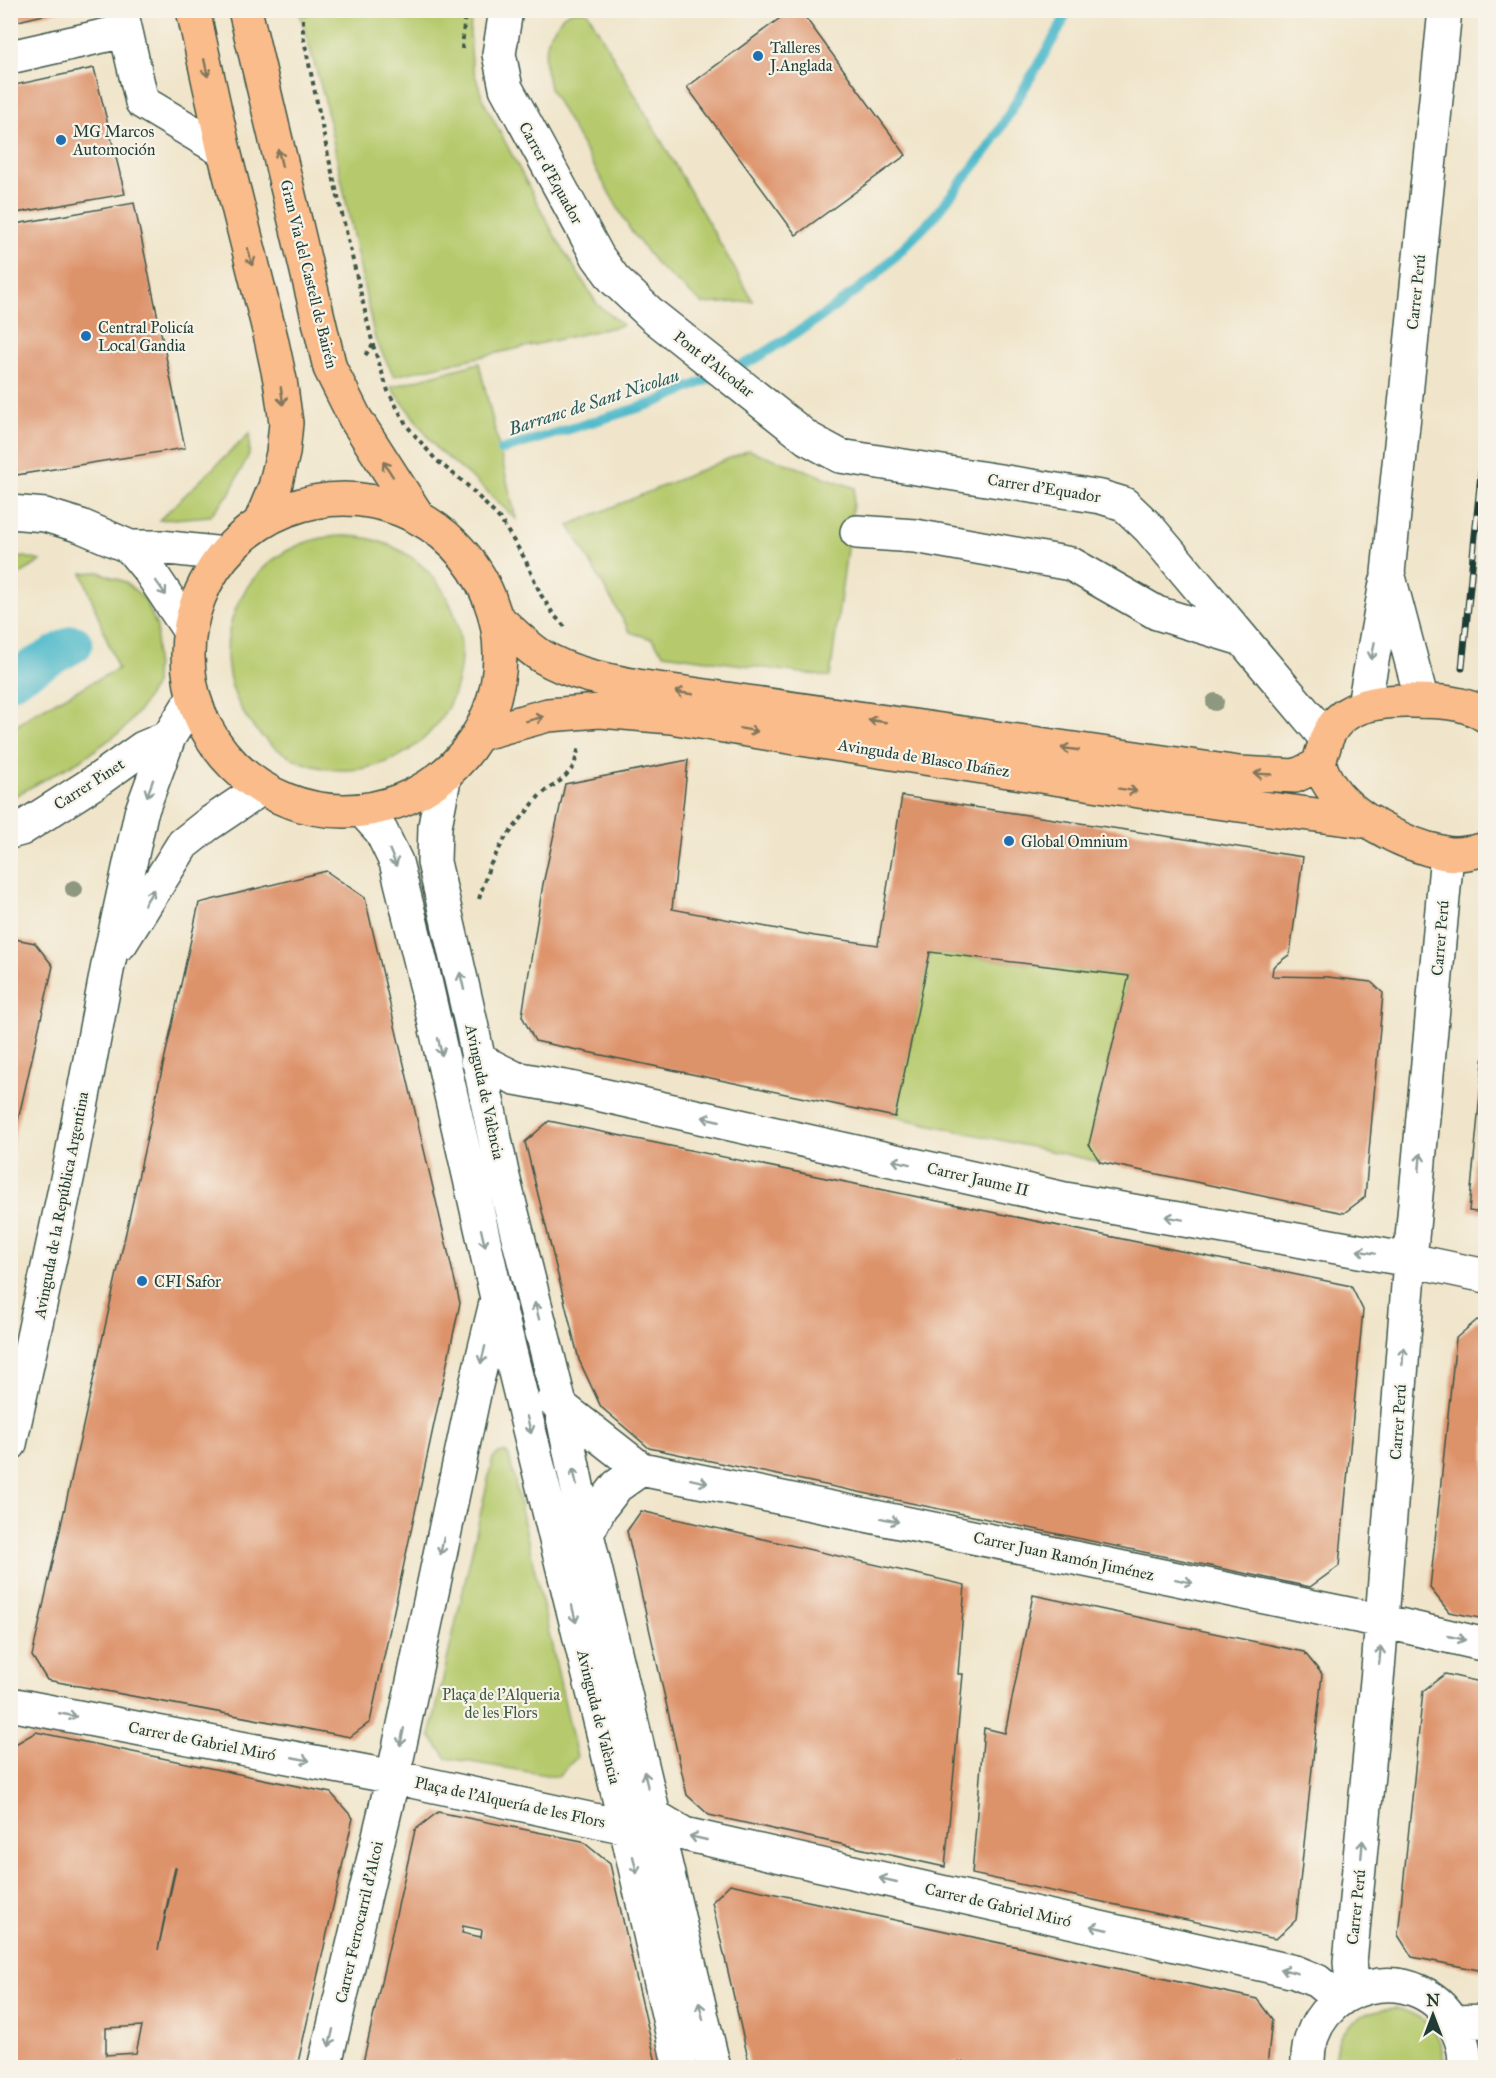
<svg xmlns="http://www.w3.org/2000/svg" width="1496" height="2078" viewBox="0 0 1496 2078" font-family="'IM FELL Great Primer',serif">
<rect width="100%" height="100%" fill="#f7f3e8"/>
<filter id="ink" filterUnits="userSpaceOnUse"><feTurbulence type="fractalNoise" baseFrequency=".0167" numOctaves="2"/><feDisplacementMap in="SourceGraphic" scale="12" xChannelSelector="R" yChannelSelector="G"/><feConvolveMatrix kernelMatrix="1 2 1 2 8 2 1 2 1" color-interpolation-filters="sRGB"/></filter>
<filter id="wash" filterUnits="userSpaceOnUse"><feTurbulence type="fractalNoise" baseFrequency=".008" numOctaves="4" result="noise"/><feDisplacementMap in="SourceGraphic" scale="24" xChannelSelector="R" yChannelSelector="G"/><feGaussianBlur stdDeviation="1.35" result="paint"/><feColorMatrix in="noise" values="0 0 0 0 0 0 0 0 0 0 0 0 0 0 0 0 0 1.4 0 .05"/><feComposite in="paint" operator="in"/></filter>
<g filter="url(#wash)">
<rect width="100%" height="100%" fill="#f0e5ca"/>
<path fill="#b6ca6d" stroke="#6a8450" stroke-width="1.5" d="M299,11H472L470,32L472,65L483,100L556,238L597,304L623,325L394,376L375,339L324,97Z
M573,11H587L753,301L703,304L657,265L631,231L550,89L544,59L549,36L563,16Z
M479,363L516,519L477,482L437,449L391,387Z
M250,433L249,454L229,494L210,516L159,520Z
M749,450L855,488L830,677L664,654L652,639L630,632L569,525Z
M227 653a117 117 0 1 1 234 0a117 117 0 1 1-234 0Z
M25,557L41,561L11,580V559Z
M99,572L125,582L145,599L157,627L155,684L141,708L123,730L82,759L11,798V730L34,713L118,669L82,573Z
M930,952L1129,976L1091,1136L1100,1162L895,1117Z
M500,1452H505L509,1456L577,1757L558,1777L447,1758L430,1736L493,1458Z
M1396,2008C1428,2017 1444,2034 1444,2067H1335C1332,2029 1360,2009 1396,2008Z"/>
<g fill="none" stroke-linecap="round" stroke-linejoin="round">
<path stroke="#4eb9ca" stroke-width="10" d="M501,450L654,403L755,359L821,317L872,279L932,219L990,146L1058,31L1068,10"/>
<path stroke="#4eb9ca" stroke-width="38" d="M10,680L74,644"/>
</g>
<g id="blocks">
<path fill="#dd936a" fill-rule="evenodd" d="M10,10H60V11L10,23Z
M791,10H800L906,155L796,235L687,87Z
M94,68L125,194L10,214V86Z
M134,203L185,448L10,476V225Z
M688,760L672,909L815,936L878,945L902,796L1303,857L1290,954L1273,967L1272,976L1328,977L1371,982L1383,993L1365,1197L1344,1213L1100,1162L1089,1144L1129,976L930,952L895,1117L535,1041L522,1016L543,884L565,784Z
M326,871L365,898L460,1303L370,1722L350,1737L47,1680L32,1656L199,903Z
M10,938L35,943L53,966L11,1151Z
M1484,1052H1485V1213L1469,1211Z
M549,1121L1351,1286L1363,1310L1339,1566L1310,1587L649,1448L601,1407L579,1360L525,1142Z
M1477,1320L1485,1322V1619L1449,1612L1430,1588L1456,1338Z
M641,1511L965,1585L958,1674H963L945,1867L709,1815L687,1795L627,1531Z
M1033,1595L1304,1652L1322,1674L1296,1920L1276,1939L972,1874L984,1728L1005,1733Z
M1445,1674L1485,1683L1484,1971L1412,1957L1398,1935L1423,1691Z
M36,1732L331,1793L353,1818L297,2067H10V1755L12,1746ZM175,1868H176L158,1950L165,1914ZM142,2026L136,2053L106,2055V2028Z
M438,1812L582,1841L610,1864L657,2067H362L415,1830ZM463,1926L482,1930L481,1937L462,1933Z
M730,1884L1257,1999L1272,2019L1267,2067H964V2062L933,2064V2067H750L712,1902Z"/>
</g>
</g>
<g filter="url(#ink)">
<use href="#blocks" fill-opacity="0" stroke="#3e564a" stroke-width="1.5"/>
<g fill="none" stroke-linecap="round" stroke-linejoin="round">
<defs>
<path id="minor" d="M121,10L142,102L224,151
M506,10L499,54L506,88L598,257L614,279L652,315L807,438L840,456L1101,497L1124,504L1149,528L1326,738
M10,57L125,31
M10,512L45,515L81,526L130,547H160L224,554
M857,532L915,536L1071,564L1157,613L1242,639
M130,547L149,570L189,630
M1422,701L1388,573L1445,10
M1364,705L1386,583
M445,774L435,826L434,862L471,1023L502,1173L561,1408L587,1534L714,2068
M362,810L381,831L396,862L422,967L497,1298L626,1827L680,2068
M10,832L21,829L98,780L143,748L169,737
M121,943L183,844L207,825L262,788
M477,1059L515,1078L575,1089L1065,1199L1410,1260L1486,1276
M554,1401L641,1469L1382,1621L1486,1645
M10,1444L70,1165L108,965L141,813L169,737L193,698
M587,1534L600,1508L617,1486L641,1469
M10,1704L393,1777L626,1827
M654,1816L684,1834L1295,1972L1317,1981L1339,1999
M1353,1991L1350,1962L1378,1670L1410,1260L1447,854
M1454,2022L1486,2021
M324,2068L393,1777L475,1389L496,1303
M1308,2068C1303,1980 1424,1952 1458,2032C1463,2043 1466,2056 1464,2068"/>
<path id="major" d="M193,10L224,151L271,338L280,380L286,423L283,453L275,487L260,523
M245,10L330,368L355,418L419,518
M188 655a156 156 0 1 1 312 0a156 156 0 1 1-312 0Z
M496,618C511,630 526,647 543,657C571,674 606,680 637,686L1239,773L1295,776L1319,765
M1486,716C1465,700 1431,701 1406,701C1371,701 1333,708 1324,747C1322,752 1319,760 1320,765C1320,766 1323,773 1323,773C1341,814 1403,845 1445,853C1458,856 1473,852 1486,849
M479,734L548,715L600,711L671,717L801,739L1184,798L1371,822"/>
</defs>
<use href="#minor" stroke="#3e564a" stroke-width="36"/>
<use href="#major" stroke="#3e564a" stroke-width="36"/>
<path stroke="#3e564a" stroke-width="4" stroke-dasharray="4.5 4.5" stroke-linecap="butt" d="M303,10V35L328,155L373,345L363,358
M462,49L465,10
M373,345L388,391L407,426L436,460L465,483L500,519L525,559L541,595L554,615L565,627
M479,899L489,867L504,840L540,795L563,779L574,766L579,747"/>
<use href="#minor" stroke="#fff" stroke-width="33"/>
<use href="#major" stroke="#f9bc8a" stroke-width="33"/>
<defs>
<path id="rail" d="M1462,668L1486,423"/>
</defs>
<use href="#rail" stroke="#1f3d34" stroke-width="7"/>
<use href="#rail" stroke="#f7f3e8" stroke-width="4.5" stroke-dasharray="14" stroke-linecap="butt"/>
</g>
<g fill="#8e987e">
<circle cx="1215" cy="702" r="9"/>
<circle cx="74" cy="889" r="9"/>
</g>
<defs><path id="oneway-shaft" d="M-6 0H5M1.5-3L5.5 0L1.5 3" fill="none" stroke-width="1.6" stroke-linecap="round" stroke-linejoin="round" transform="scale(1.5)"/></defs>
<g stroke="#81765b">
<use href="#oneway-shaft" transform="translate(206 68) rotate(78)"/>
<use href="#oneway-shaft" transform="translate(280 158) rotate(-103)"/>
<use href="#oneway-shaft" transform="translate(250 257) rotate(76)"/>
<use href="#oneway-shaft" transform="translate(282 396) rotate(82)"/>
<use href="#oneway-shaft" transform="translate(388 469) rotate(-123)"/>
<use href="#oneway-shaft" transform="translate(684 693) rotate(-172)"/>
<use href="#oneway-shaft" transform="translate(535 719) rotate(-14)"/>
<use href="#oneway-shaft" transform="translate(877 721) rotate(-172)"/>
<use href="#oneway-shaft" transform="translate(749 730) rotate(10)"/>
<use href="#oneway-shaft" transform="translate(1070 749) rotate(-172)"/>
<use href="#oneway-shaft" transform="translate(1263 774) rotate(-177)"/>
<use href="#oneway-shaft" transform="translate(1128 790) rotate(9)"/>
</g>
<g stroke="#8f9e9a">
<use href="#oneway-shaft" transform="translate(161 588) rotate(55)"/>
<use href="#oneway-shaft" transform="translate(1373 651) rotate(100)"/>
<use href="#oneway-shaft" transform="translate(150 788) rotate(110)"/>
<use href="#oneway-shaft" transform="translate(393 858) rotate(68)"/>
<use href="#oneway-shaft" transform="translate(149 897) rotate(-59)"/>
<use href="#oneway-shaft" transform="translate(462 981) rotate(-103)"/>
<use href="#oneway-shaft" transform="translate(440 1047) rotate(77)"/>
<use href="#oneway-shaft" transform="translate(711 1119) rotate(-167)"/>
<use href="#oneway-shaft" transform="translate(901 1162) rotate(-167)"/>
<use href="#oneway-shaft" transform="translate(1420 1162) rotate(-85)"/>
<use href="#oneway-shaft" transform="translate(1174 1218) rotate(-170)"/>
<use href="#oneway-shaft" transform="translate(483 1238) rotate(77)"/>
<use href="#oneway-shaft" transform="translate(1366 1252) rotate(-170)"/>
<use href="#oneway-shaft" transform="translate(537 1311) rotate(-104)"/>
<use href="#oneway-shaft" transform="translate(483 1355) rotate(104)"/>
<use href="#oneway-shaft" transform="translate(1403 1356) rotate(-86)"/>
<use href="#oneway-shaft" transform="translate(529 1425) rotate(76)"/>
<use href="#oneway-shaft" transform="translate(575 1477) rotate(-102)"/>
<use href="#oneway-shaft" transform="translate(699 1481) rotate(12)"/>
<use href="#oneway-shaft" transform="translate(890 1520) rotate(12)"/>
<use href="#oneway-shaft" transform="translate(442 1546) rotate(102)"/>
<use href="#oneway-shaft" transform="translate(1184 1581) rotate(12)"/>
<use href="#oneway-shaft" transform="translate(574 1614) rotate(76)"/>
<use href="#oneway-shaft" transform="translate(1457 1638) rotate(13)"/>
<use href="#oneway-shaft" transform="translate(1380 1655) rotate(-85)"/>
<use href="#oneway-shaft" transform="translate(68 1715) rotate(11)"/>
<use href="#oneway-shaft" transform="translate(402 1737) rotate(102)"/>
<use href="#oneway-shaft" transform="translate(301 1759) rotate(11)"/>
<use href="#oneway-shaft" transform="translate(646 1780) rotate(-103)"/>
<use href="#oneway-shaft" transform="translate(698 1838) rotate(-167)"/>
<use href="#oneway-shaft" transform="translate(1362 1849) rotate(-85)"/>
<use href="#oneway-shaft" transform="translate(635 1865) rotate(77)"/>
<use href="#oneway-shaft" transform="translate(888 1880) rotate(-167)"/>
<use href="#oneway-shaft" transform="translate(1099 1928) rotate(-167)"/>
<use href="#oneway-shaft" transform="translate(1289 1971) rotate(-165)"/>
<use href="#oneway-shaft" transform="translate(701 2011) rotate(-104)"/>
<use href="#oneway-shaft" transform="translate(331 2038) rotate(103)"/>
</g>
</g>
<g fill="#1f6fb2" stroke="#f7f3e8" stroke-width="2">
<circle cx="758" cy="56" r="6"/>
<circle cx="61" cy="140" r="6"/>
<circle cx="86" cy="336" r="6"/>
<circle cx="1009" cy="841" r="6"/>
<circle cx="142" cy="1281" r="6"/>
</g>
<g text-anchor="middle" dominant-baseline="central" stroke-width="4.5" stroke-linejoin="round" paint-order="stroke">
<g font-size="16" fill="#1f3d34" stroke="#f7f3e8" text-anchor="start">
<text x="770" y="47">Talleres<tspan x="770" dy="18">J.Anglada</tspan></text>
<text x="73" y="131">MG Marcos<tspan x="73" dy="18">Automoción</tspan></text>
<text x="98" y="327">Central Policía<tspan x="98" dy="18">Local Gandia</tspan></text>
<text x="1021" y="841">Global Omnium</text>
<text x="154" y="1281">CFI Safor</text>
</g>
<g font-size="16" fill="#1f3d34" stroke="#f7f3e8">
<text transform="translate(551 173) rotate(61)">Carrer d'Equador</text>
<text transform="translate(309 274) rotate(76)">Gran Via del Castell de Bairén</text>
<text transform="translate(1416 292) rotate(-84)">Carrer Perú</text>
<text transform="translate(714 364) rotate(38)">Pont d'Alcodar</text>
<text transform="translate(1044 488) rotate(9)">Carrer d'Equador</text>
<text transform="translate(924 758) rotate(9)">Avinguda de Blasco Ibáñez</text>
<text transform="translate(89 784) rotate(-33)">Carrer Pinet</text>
<text transform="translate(1440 938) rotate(-85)">Carrer Perú</text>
<text transform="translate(485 1092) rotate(78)">Avinguda de València</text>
<text transform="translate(978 1179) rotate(13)">Carrer Jaume II</text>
<text transform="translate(61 1205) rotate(-79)">Avinguda de la República Argentina</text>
<text transform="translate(1398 1422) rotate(-86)">Carrer Perú</text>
<text transform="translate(1064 1556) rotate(12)">Carrer Juan Ramón Jiménez</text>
<text transform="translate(599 1717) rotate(76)">Avinguda de València</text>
<text transform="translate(202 1741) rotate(11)">Carrer de Gabriel Miró</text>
<text transform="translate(510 1802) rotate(12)">Plaça de l'Alquería de les Flors</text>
<text transform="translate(998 1905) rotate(13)">Carrer de Gabriel Miró</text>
<text transform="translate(1356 1907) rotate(-84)">Carrer Perú</text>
<text transform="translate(359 1922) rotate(-77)">Carrer Ferrocarril d'Alcoi</text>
</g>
<g font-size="16" fill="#3d593f" stroke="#f7f3e8">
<text x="501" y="1694">Plaça de l'Alqueria<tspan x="501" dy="18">de les Flors</tspan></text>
</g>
<g font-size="18" font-style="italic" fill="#2b5c5a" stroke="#f7f3e8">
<text transform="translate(594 402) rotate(-18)">Barranc de Sant Nicolau</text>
</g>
</g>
<rect width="1496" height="2078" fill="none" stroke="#f7f3e8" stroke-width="36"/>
<g transform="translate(1433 2015)" stroke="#f7f3e8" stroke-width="4.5" paint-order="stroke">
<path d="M0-4.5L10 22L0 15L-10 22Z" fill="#1f3d34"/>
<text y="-9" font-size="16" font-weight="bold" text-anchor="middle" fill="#1f3d34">N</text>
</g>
</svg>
